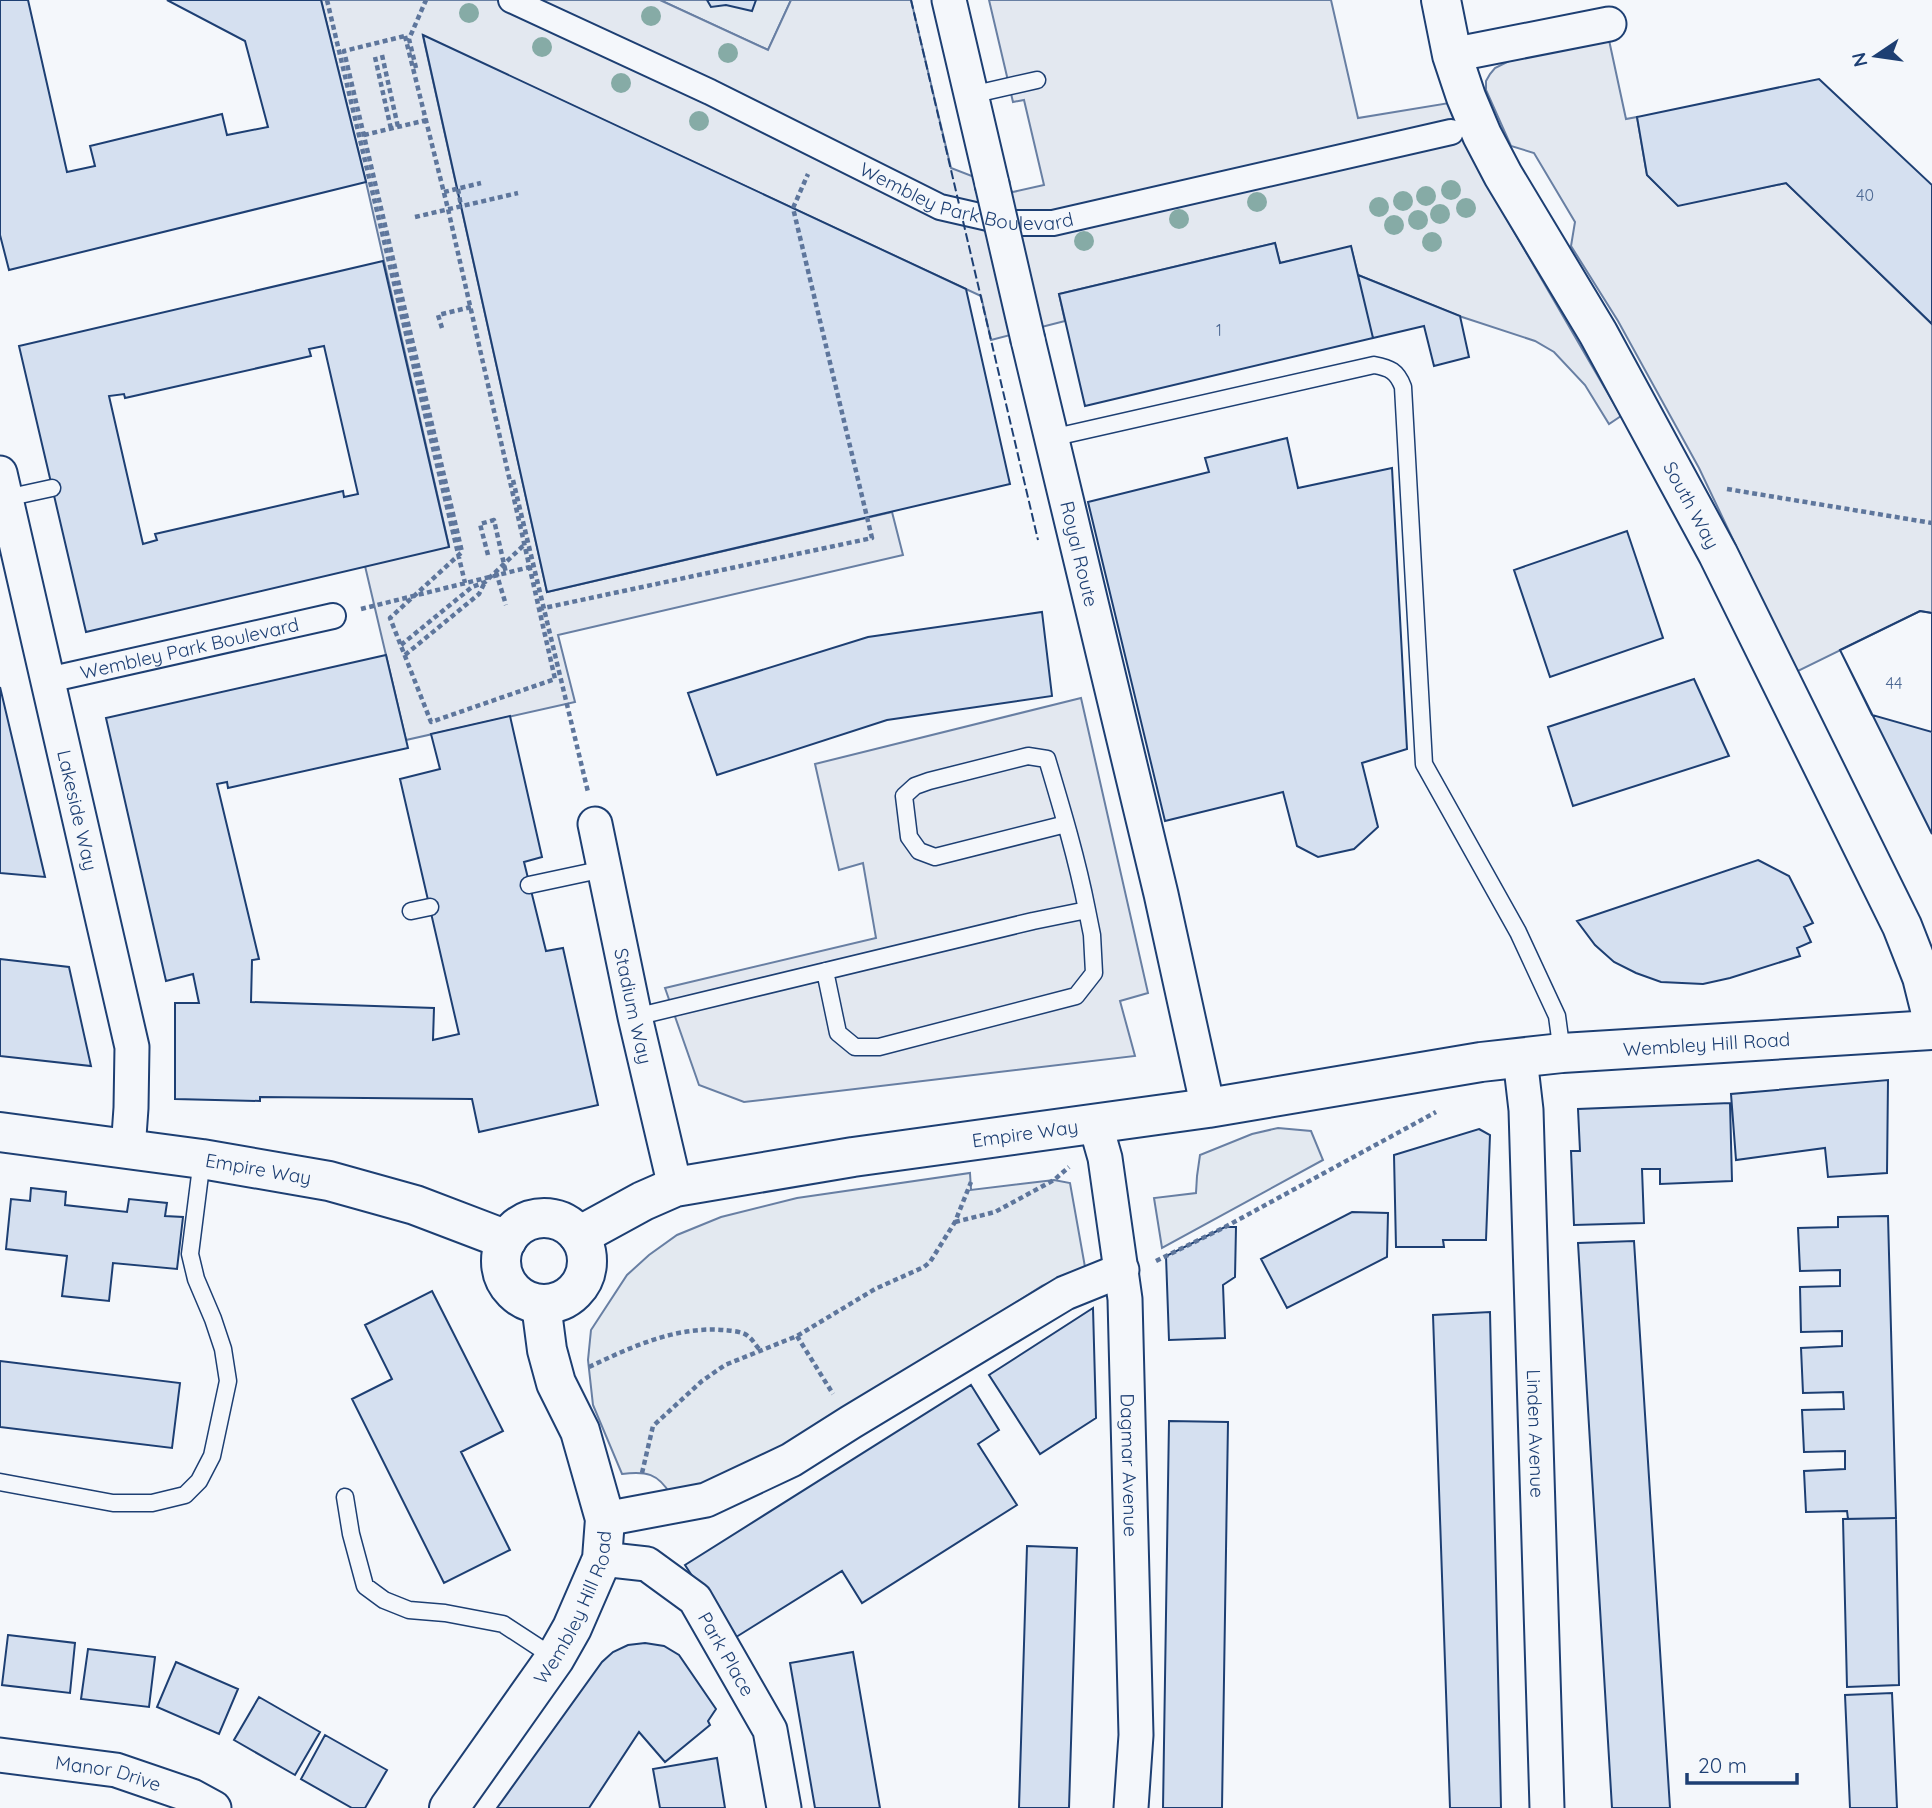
<svg xmlns="http://www.w3.org/2000/svg" width="1932" height="1808" viewBox="0 0 1932 1808" font-family="Quicksand,sans-serif">
<rect width="100%" height="100%" fill="#f4f7fb"/>
<path fill="#e3e9f0" stroke="#687fa3" stroke-width="2" d="M660,0H791L768,50Z
M1278,1128L1311,1131L1323,1160L1162,1248L1154,1198L1196,1193L1197,1176L1200,1155L1252,1134Z
M970,1173L971,1190L1054,1180L1070,1183L1085,1267L1042,1286L750,1471L671,1495C658,1473 646,1471 622,1474L593,1405L588,1360L591,1330L627,1275L649,1255L677,1235L721,1217L797,1198Z"/>
<path fill="#e3e8f0" stroke="#687fa3" stroke-width="2" d="M321,0H660L768,50L791,0H911L951,168L1013,192L1044,185L1024,100L1013,102L989,0H1331L1358,118L1449,103L1487,185L1621,416L1609,424L1585,385L1554,352L1535,341L1459,316L1358,275L1351,247L1280,263L1275,243L1059,294L1065,321L991,340L981,296L423,36L547,592L892,512L903,555L558,635L575,702L406,740L365,566L449,546L366,182Z
M1609,40L1626,119L1637,117L1647,175L1678,205L1786,183L1932,324V613L1920,611L1796,672L1699,468L1618,321L1571,246L1575,222L1534,153L1511,146L1486,90V81L1490,74L1495,68L1509,61Z
M1081,698L1148,993L1120,1001L1135,1056L744,1102L699,1085L665,988L876,938L863,863L839,870L815,764Z"/>
<path fill="#d5e0f0" stroke="#1d3f73" stroke-width="2" fill-rule="evenodd" d="M0,0H28L67,172L95,166L90,146L222,114L227,135L268,127L245,41L167,0H321L366,182L9,270L0,235Z
M707,0H756L752,11L726,5L711,7Z
M423,35L966,289L1010,484L547,592Z
M1819,79L1932,185V324L1786,183L1678,206L1647,175L1637,117Z
M1275,243L1280,263L1351,246L1373,338L1085,406L1059,294Z
M383,261L449,547L86,632L19,346ZM324,346L358,494L344,497L343,491L155,534L157,540L143,544L109,396L124,394L125,398L311,356L309,349Z
M1358,275L1460,316L1469,357L1434,366L1424,326L1373,338Z
M1287,438L1298,488L1392,468L1407,749L1362,763L1378,827L1354,849L1318,857L1297,846L1283,792L1165,821L1088,502L1209,472L1205,458Z
M1627,531L1663,638L1550,677L1514,570Z
M1920,611L1932,613V732L1872,715L1840,650Z
M1920,611L1932,613V834L1840,650Z
M1042,612L1052,696L887,720L717,775L688,693L868,637Z
M386,655L408,748L228,788L227,782L217,784L259,959L252,960L251,1002L434,1008L433,1040L459,1034L400,779L440,769L431,734L510,716L542,857L524,862L546,951L563,948L598,1105L479,1132L472,1099L260,1097V1101L175,1099V1003H199L193,974L166,981L106,718Z
M1694,679L1729,756L1573,806L1548,727Z
M0,687L45,877L0,873Z
M1758,860L1789,876L1813,923L1804,927L1811,942L1797,948L1800,956L1730,978L1703,984L1661,982L1636,973L1614,962L1595,945L1577,921Z
M0,959L69,967L91,1066L0,1056Z
M1888,1080L1887,1173L1828,1177L1825,1148L1736,1160L1731,1094Z
M1730,1103L1732,1181L1660,1184V1169H1642L1644,1223L1574,1225L1571,1151H1580L1578,1109Z
M1479,1129L1490,1135L1486,1240H1443L1444,1247H1396L1394,1155Z
M31,1188L66,1192L65,1205L127,1212L129,1199L167,1203L165,1216L183,1217L177,1269L113,1263L109,1301L62,1296L67,1256L6,1249L11,1199L30,1201Z
M1352,1212L1388,1213L1387,1257L1287,1308L1261,1259Z
M1888,1216L1896,1518L1848,1519L1847,1511L1806,1512L1804,1471L1845,1469V1451L1804,1452L1802,1410L1844,1409L1843,1392L1803,1393L1801,1348L1842,1346V1331L1801,1332L1800,1287L1840,1286V1270L1800,1271L1798,1228L1838,1227V1217Z
M1225,1227H1236L1235,1277L1223,1285L1225,1338L1169,1340L1166,1256Z
M1634,1241L1670,1808H1612L1578,1243Z
M432,1291L503,1431L461,1452L510,1550L444,1583L352,1399L392,1379L365,1325Z
M1093,1308L1096,1418L1040,1454L989,1375Z
M1490,1312L1501,1808H1450L1433,1315Z
M0,1361L180,1383L172,1448L0,1427Z
M971,1385L999,1430L978,1444L1017,1505L862,1603L842,1571L733,1639L685,1565Z
M1169,1421L1228,1422L1222,1808H1163Z
M1896,1518L1899,1685L1847,1687L1843,1519Z
M1027,1546L1077,1548L1069,1808H1019Z
M8,1635L75,1643L70,1693L2,1685Z
M645,1643L664,1646L679,1655L716,1709L708,1721L710,1725L665,1762L639,1732L589,1808H497L602,1662L613,1652L628,1645Z
M88,1649L155,1657L149,1707L81,1699Z
M853,1652L880,1808H815L790,1663Z
M176,1662L238,1689L219,1734L157,1707Z
M1892,1693L1897,1808H1850L1845,1695Z
M259,1697L320,1732L295,1775L234,1740Z
M325,1735L387,1770L365,1808H352L301,1779Z
M717,1758L725,1808H660L653,1769Z"/>
<g fill="none" stroke-linecap="round" stroke-linejoin="round">
<defs>
<path id="service" d="M971,95L1037,80
M1051,438L1374,365C1390,368 1397,371 1403,387L1424,764L1518,932L1557,1016L1562,1053
M6,498L52,488
M1066,824L935,857L919,851L909,837L904,796L915,786L929,781L1028,756L1047,759C1062,809 1077,859 1087,910
M529,885L604,869
M411,911L430,907
M635,1017L1033,921L1087,910L1092,935L1094,973L1076,996L879,1047H855L838,1033L825,971
M0,1482L113,1503H152L185,1495L199,1481L212,1456L228,1381L223,1349L213,1319L196,1279L190,1254L202,1159
M345,1497L351,1534L365,1586L384,1600L409,1610L445,1613L503,1624L555,1658"/>
<g id="pedestrian">
<path id="s1" d="M511,0L710,92L940,207L1010,223H1053L1451,132"/>
<path id="s2" d="M48,680L333,616"/>
</g>
<g id="minor">
<path d="M949,0L992,184"/>
<path d="M1452,55L1609,24"/>
<path id="s3" d="M1028,340L1161,894L1208,1108"/>
<path id="s4" d="M0,473L132,1047L131,1108L128,1150"/>
<path id="s5" d="M595,824L635,1017L675,1187"/>
<path id="s6" d="M1520,1058L1526,1110L1547,1808"/>
<path id="s7" d="M1095,1123L1105,1158L1125,1299L1136,1735L1131,1808"/>
<path d="M605,1519L706,1500L791,1460L851,1422L1065,1293L1122,1270"/>
<path id="s8" d="M602,1559L647,1564L695,1599L770,1730L784,1808"/>
<path id="s9" d="M0,1755L116,1770L192,1796L214,1808"/>
</g>
<g id="tertiary">
<path id="s10" d="M449,1808L555,1658L572,1628L602,1559L605,1519L580,1431L556,1383L547,1350L541,1304"/>
</g>
<g id="secondary">
<path id="s11" d="M1441,0L1452,55L1466,97L1482,135L1503,175L1598,333L1718,554L1902,926L1922,977L1932,1017"/>
</g>
<g id="primary">
<path id="s12" d="M0,1132L202,1159L329,1181L415,1205L507,1240"/>
<circle cx="544" cy="1261" r="43"/>
<path id="s13" d="M579,1236L643,1201L675,1187L853,1157L1208,1108L1481,1062L1562,1053L1932,1030"/>
</g>
</defs>
<use href="#service" stroke="#1d3f73" stroke-width="19"/>
<use href="#pedestrian" stroke="#1d3f73" stroke-width="28"/>
<use href="#minor" stroke="#1d3f73" stroke-width="37"/>
<use href="#tertiary" stroke="#1d3f73" stroke-width="42"/>
<use href="#secondary" stroke="#1d3f73" stroke-width="42"/>
<use href="#primary" stroke="#1d3f73" stroke-width="42"/>
<path stroke="#5e769c" stroke-width="4.5" stroke-dasharray="5 3.5" stroke-linecap="butt" d="M327,0L465,583
M405,36L448,209L555,679L431,722L390,618L462,552L344,51Z
M382,55L398,127
M375,57L391,129
M416,68L409,39L426,0
M364,135L427,120
M458,189L461,206
M444,192L481,183
M415,217L518,193
M442,328L438,315L471,307
M513,480L588,792
M1727,489L1932,523
M488,555L480,524L494,520L506,573
M496,572L506,605
M361,609L530,567L529,565
M539,609L872,538L793,208L808,174
M401,645L472,587L485,582L525,544
M405,655L479,594L485,582
M955,1222L995,1212L1054,1180L1069,1167
M1156,1261L1225,1227L1436,1112
M797,1336L833,1394
M589,1367C631,1347 676,1326 724,1330C732,1331 743,1331 749,1337C753,1340 756,1346 760,1350
M642,1473L653,1426L702,1381L725,1365L797,1336L875,1289L924,1267L930,1262L955,1222L971,1182"/>
<use href="#service" stroke="#f4f7fb" stroke-width="16"/>
<use href="#pedestrian" stroke="#f4f7fb" stroke-width="24"/>
<use href="#minor" stroke="#f4f7fb" stroke-width="33"/>
<use href="#tertiary" stroke="#f4f7fb" stroke-width="38"/>
<use href="#secondary" stroke="#f4f7fb" stroke-width="38"/>
<use href="#primary" stroke="#f4f7fb" stroke-width="38"/>
<defs>
<path id="minor-bridge" d="M992,184L1028,340"/>
</defs>
<use href="#minor-bridge" stroke="#1d3f73" stroke-width="37" stroke-linecap="butt"/>
<use href="#minor-bridge" stroke="#f4f7fb" stroke-width="33"/>
<path stroke="#1d3f73" stroke-width="2" stroke-dasharray="9 3.5" stroke-linecap="butt" d="M911,0L959,204
M963,221L1038,540"/>
</g>
<g fill="#86aba6">
<circle cx="469" cy="13" r="10"/>
<circle cx="651" cy="16" r="10"/>
<circle cx="542" cy="47" r="10"/>
<circle cx="728" cy="53" r="10"/>
<circle cx="621" cy="83" r="10"/>
<circle cx="699" cy="121" r="10"/>
<circle cx="1451" cy="190" r="10"/>
<circle cx="1426" cy="196" r="10"/>
<circle cx="1403" cy="201" r="10"/>
<circle cx="1257" cy="202" r="10"/>
<circle cx="1379" cy="207" r="10"/>
<circle cx="1466" cy="208" r="10"/>
<circle cx="1440" cy="214" r="10"/>
<circle cx="1179" cy="219" r="10"/>
<circle cx="1418" cy="220" r="10"/>
<circle cx="1394" cy="225" r="10"/>
<circle cx="1084" cy="241" r="10"/>
<circle cx="1432" cy="242" r="10"/>
</g>
<g text-anchor="middle" dominant-baseline="central" stroke-width="5" stroke-linejoin="round" paint-order="stroke">
<g font-size="16" fill="#4b6792">
<text x="1865" y="195">40</text>
<text x="1219" y="330">1</text>
<text x="1894" y="683">44</text>
</g>
<g font-size="19" fill="#1d3f73" stroke="#f4f7fb">
<text stroke="none"><textPath href="#s1" startOffset="500">Wembley Park Boulevard</textPath></text>
<text stroke="none"><textPath href="#s11" startOffset="567">South Way</textPath></text>
<text stroke="none"><textPath href="#s3" startOffset="220">Royal Route</textPath></text>
<text stroke="none"><textPath href="#s2" startOffset="145">Wembley Park Boulevard</textPath></text>
<text stroke="none"><textPath href="#s4" startOffset="346">Lakeside Way</textPath></text>
<text stroke="none"><textPath href="#s5" startOffset="186">Stadium Way</textPath></text>
<text stroke="none"><textPath href="#s13" startOffset="1150">Wembley Hill Road</textPath></text>
<text stroke="none"><textPath href="#s13" startOffset="462">Empire Way</textPath></text>
<text stroke="none"><textPath href="#s12" startOffset="261">Empire Way</textPath></text>
<text stroke="none"><textPath href="#s6" startOffset="376">Linden Avenue</textPath></text>
<text stroke="none"><textPath href="#s7" startOffset="345">Dagmar Avenue</textPath></text>
<text stroke="none"><textPath href="#s10" startOffset="238">Wembley Hill Road</textPath></text>
<text stroke="none"><textPath href="#s8" startOffset="168">Park Place</textPath></text>
<text stroke="none"><textPath href="#s9" startOffset="110">Manor Drive</textPath></text>
</g>
</g>
<g transform="translate(1876 56) rotate(257)" stroke="#f4f7fb" stroke-width="5" paint-order="stroke">
<path d="M0-5L12 26L0 18L-12 26Z" fill="#1d3f73"/>
<text y="-10" font-size="19" font-weight="bold" text-anchor="middle" fill="#1d3f73">N</text>
</g>
<path d="M1687 1773v10h110v-10" fill="none" stroke="#1d3f73" stroke-width="3.5"/>
<text x="1698" y="1773" font-size="21" fill="#1d3f73" stroke="#f4f7fb" stroke-width="5" paint-order="stroke">20 m</text>
</svg>
